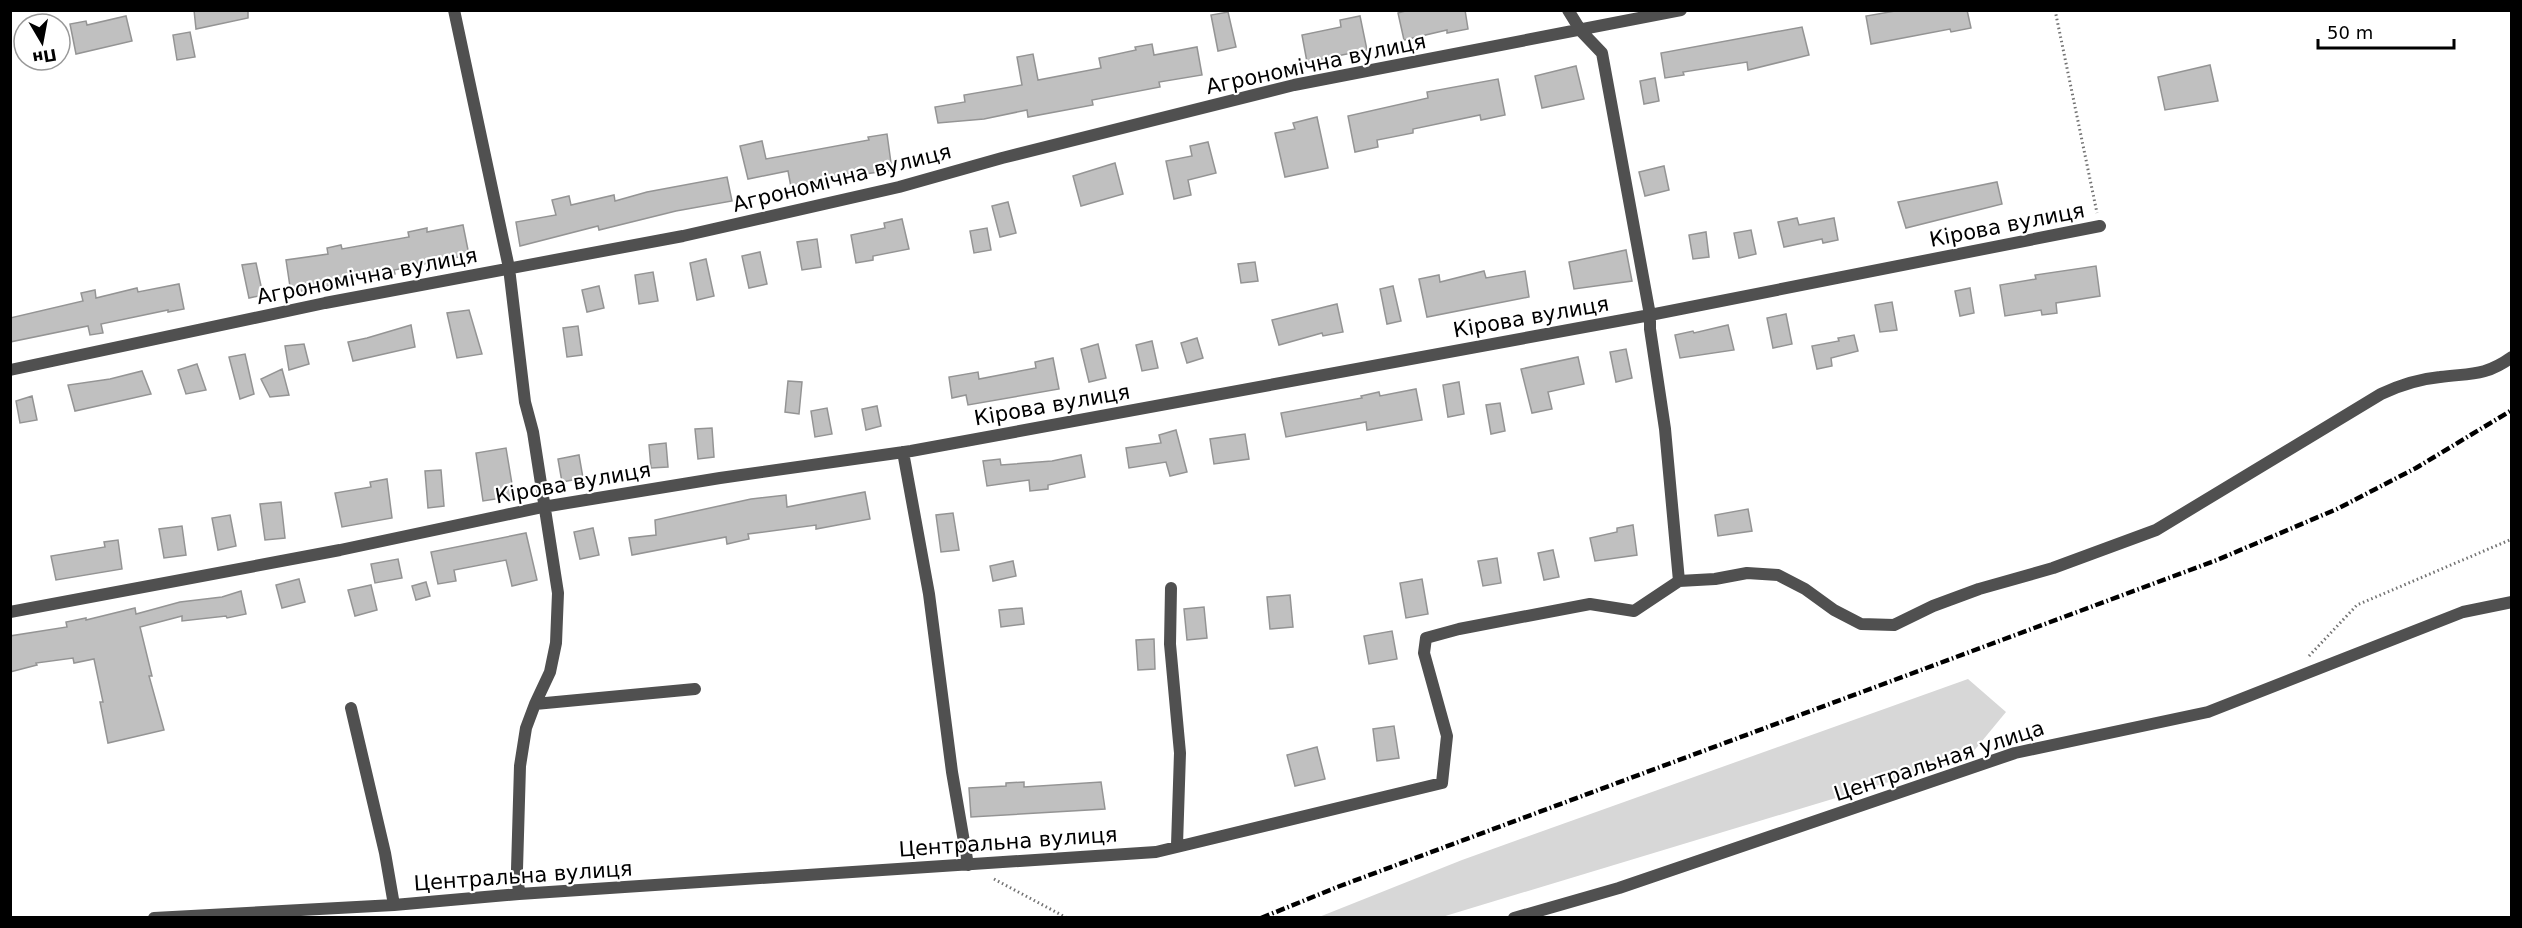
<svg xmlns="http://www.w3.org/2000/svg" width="2522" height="928" viewBox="0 0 2522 928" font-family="'DejaVu Sans',sans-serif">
<rect width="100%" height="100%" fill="#fff"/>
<path fill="#d7d7d7" d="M1968,679L2006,712L1968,758L1442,917H1319L1462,860Z"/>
<path fill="#c0c0c0" stroke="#949494" stroke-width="1.5" d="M194,10H248V18L196,29Z
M1409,10H1465L1468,29L1447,33V30L1404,40L1398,13Z
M1901,10H1967L1971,28L1951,32L1950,29L1871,44L1866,16Z
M1228,12L1236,47L1218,51L1211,15Z
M126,16L132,41L76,54L70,24L86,21L87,25Z
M1360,16L1367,50L1307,62L1302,35L1341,27L1340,20Z
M1802,27L1809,55L1748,70L1747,62L1683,72L1684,75L1665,78L1661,53Z
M190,32L195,57L177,60L173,35Z
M1152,44L1154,55L1197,47L1202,75L1159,82L1160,87L1092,100L1093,105L1028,117L1027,110L984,119L938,123L935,107L965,102L964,95L1022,85L1017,57L1033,54L1038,80L1101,68L1099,58L1136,50L1135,47Z
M2210,65L2218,101L2165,110L2158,77Z
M1576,66L1584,99L1542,108L1535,76Z
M1655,78L1659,101L1644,104L1640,81Z
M1498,79L1505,115L1481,120L1480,115L1413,129V133L1377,140L1378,147L1355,152L1348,116L1428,98L1427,92Z
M1317,117L1328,168L1285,177L1275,133L1295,129L1293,123Z
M887,134L892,170L851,176L852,179L833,182L832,179L791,187L788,171L748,179L740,146L762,141L766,159L869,140L868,137Z
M1208,142L1216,173L1188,180L1191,195L1174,199L1166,161L1192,156L1190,146Z
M1115,163L1123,194L1081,206L1073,176Z
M1664,166L1669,190L1645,196L1639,172Z
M727,177L732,201L676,211L599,230L598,226L520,246L516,222L556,215L552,200L569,196L571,205L614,195L615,201L647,192Z
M1997,182L2002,204L1906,228L1898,202Z
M1008,202L1016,233L1000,237L992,206Z
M1797,218L1799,225L1834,218L1838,240L1823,243L1822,239L1784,247L1778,222Z
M902,219L909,249L873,256V260L856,263L851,235L885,228L884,223Z
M463,225L469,255L394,270L395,274L374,278V276L291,293L286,260L328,254L327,248L341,245L342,249L409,237L408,232L427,228V232Z
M987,228L991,250L974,253L970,231Z
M1751,230L1756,254L1739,258L1734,233Z
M1706,232L1709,257L1693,259L1689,235Z
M817,239L821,267L802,270L797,242Z
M1626,250L1632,281L1574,289L1569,262Z
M760,252L767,284L749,288L742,256Z
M706,259L714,296L697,300L690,263Z
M1255,262L1258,281L1241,283L1238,264Z
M256,263L263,295L249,298L242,265Z
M2096,266L2100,296L2056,303L2057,313L2042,315L2041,310L2005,316L2000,285L2036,279L2035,275Z
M1484,271L1486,278L1525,271L1529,297L1427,317L1419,279L1439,275L1440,282Z
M653,272L658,301L639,304L635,275Z
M179,284L184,309L168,312V310L101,324L103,333L90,335L88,326L10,342V318L83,301L81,293L95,290L96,298L137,288L138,292Z
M599,286L604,308L587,312L582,290Z
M1393,286L1401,321L1387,324L1380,289Z
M1970,288L1974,313L1960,316L1955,291Z
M1892,302L1897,330L1880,332L1875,305Z
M1337,304L1343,332L1323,336L1322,333L1279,345L1272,320Z
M469,310L482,354L457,358L447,313Z
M1786,314L1792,344L1773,348L1767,318Z
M411,325L415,347L353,361L348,342L367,338Z
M1728,325L1734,350L1680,358L1675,335L1693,331L1694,333Z
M578,326L582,355L567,357L563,328Z
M1854,335L1858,351L1831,358L1832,366L1817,369L1812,346L1839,341L1838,338Z
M1197,338L1203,358L1187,363L1181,343Z
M1152,341L1158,368L1142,371L1136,345Z
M304,344L309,364L289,370L285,346Z
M1098,344L1106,378L1089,382L1081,349Z
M1626,349L1632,378L1616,382L1610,352Z
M245,354L254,394L240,399L229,357Z
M1578,357L1584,384L1548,392L1552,409L1532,413L1521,369Z
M1053,358L1059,389L968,405L966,395L952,398L949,377L978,372L979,379L1036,368L1035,362Z
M197,364L206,390L186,394L178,370Z
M282,369L289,395L270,397L261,379Z
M142,371L151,394L75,411L68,385L110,379Z
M788,381L802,382L799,414L785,412Z
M1459,382L1464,414L1448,417L1443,385Z
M1416,389L1422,420L1367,430L1366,422L1286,437L1281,413L1362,398L1361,396L1379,392L1380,396Z
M32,396L37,420L20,423L16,401Z
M1500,403L1505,431L1491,434L1486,405Z
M877,406L881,426L866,430L862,409Z
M827,408L832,434L815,437L811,411Z
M712,428L714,457L698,459L695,429Z
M1176,430L1187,472L1170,476L1166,462L1129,468L1126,448L1161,443L1159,435Z
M1245,434L1249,459L1214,464L1210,439Z
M666,443L668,467L651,468L649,445Z
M506,448L514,496L483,501L476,453Z
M579,455L583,478L562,482L558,459Z
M1081,455L1085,477L1048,485V489L1030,491L1029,480L987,486L983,461L1000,459L1001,465L1052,461Z
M441,470L444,506L428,508L425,471Z
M387,479L392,518L342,527L335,493L371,487L370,482Z
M865,492L870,519L816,529V525L748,534L749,539L727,544L726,537L632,555L629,538L656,535L655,520L751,499L786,495L787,507Z
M281,502L285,538L265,540L260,504Z
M1748,509L1752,531L1718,536L1715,515Z
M953,513L959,550L941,552L936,515Z
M230,515L236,546L218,550L212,518Z
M1633,525L1637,555L1595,561L1590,538L1617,532V528Z
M182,526L186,555L164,558L159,529Z
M593,528L599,555L580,559L574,532Z
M526,533L537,580L512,586L506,560L454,570L456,581L438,584L431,552Z
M118,540L122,569L56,580L51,556L105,547L104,542Z
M1553,550L1559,577L1544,580L1538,553Z
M1497,558L1501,583L1483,586L1478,561Z
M398,559L402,578L375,583L371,564Z
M1013,561L1016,576L993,581L990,566Z
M299,579L305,602L282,608L276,585Z
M1422,579L1428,614L1406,618L1400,583Z
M426,582L430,596L416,600L412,586Z
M371,585L377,610L355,616L348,590Z
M241,591L246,614L227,618L226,616L182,621V616L140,627L152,676H149L164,730L108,743L100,702H103L94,659L74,663L73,658L36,663L37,665L10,672V636L67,627L66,622L86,618V620L135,608L136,614L180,602L222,597Z
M1290,595L1293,627L1270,629L1267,597Z
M1204,607L1207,638L1187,640L1184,609Z
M1022,608L1024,624L1001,627L999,610Z
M1392,631L1397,659L1369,664L1364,636Z
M1154,639L1155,669L1138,670L1136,640Z
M1394,726L1399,758L1377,761L1373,729Z
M1317,747L1325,779L1295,786L1287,755Z
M1024,782V787L1101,782L1105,809L971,817L969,788L1006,786V783Z"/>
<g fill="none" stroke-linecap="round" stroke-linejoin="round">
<path stroke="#727272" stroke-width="3" stroke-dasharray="1.5 3" stroke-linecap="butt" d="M2055,10L2097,213
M2309,656L2357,605L2512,539
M994,879L1067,918"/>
<path stroke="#505050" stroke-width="12" d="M454,10L509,268L525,402L533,432L558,593L556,643L550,672L535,704L526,728L520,766L517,869L519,894
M1568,10L1581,31L1602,53L1650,315V329L1665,429L1679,581
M10,370L325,303L683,236L899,187L1002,158L1294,85L1681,10
M903,452L929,594L952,772L968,865
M1679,581L1715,579L1747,573L1778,575L1805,589L1834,610L1861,624L1894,625L1933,606L1979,589L2053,568L2156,530L2381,394C2400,385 2419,379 2440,377C2470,373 2484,377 2512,357
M1171,588L1170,644L1180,753L1177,845
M10,612L340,550L543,507L720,478L911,451L1650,315L2100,226
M535,704L695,689
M351,708L385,853L394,905
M154,918L394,905L519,894L1156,852L1442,783L1447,736L1424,653L1426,638L1459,629L1590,604L1634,611L1679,581
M1514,918L1619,888L2015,753L2208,712L2463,612L2512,602"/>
<path stroke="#000" stroke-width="4.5" stroke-dasharray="9 3 1.5 3" stroke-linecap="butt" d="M1261,918L1340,886L2217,560L2337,509L2416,468L2512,410"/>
</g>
<g text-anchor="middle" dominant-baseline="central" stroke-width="4.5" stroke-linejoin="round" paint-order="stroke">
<g font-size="21" fill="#000" stroke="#fff">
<text transform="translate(1316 64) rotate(-12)">Агрономічна вулиця</text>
<text transform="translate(842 178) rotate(-14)">Агрономічна вулиця</text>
<text transform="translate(2007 225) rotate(-11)">Кірова вулиця</text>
<text transform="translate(367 276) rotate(-11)">Агрономічна вулиця</text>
<text transform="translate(1531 317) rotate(-10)">Кірова вулиця</text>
<text transform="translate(1052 405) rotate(-10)">Кірова вулиця</text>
<text transform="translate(573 483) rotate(-10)">Кірова вулиця</text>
<text transform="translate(1939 761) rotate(-18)">Центральная улица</text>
<text transform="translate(1008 842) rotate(-4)">Центральна вулиця</text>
<text transform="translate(523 876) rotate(-4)">Центральна вулиця</text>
</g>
</g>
<rect width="2522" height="928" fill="none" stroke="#000000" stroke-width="24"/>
<g transform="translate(42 42) rotate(170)"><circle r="28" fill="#ffffff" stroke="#999999" stroke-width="1.5"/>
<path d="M0-4.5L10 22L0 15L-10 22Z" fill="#000000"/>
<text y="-9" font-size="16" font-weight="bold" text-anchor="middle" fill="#000000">Пн</text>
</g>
<path d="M2318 39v9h136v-9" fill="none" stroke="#000000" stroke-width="3"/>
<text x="2327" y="39" font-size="18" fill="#000000" stroke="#ffffff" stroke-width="4.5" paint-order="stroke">50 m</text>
</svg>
